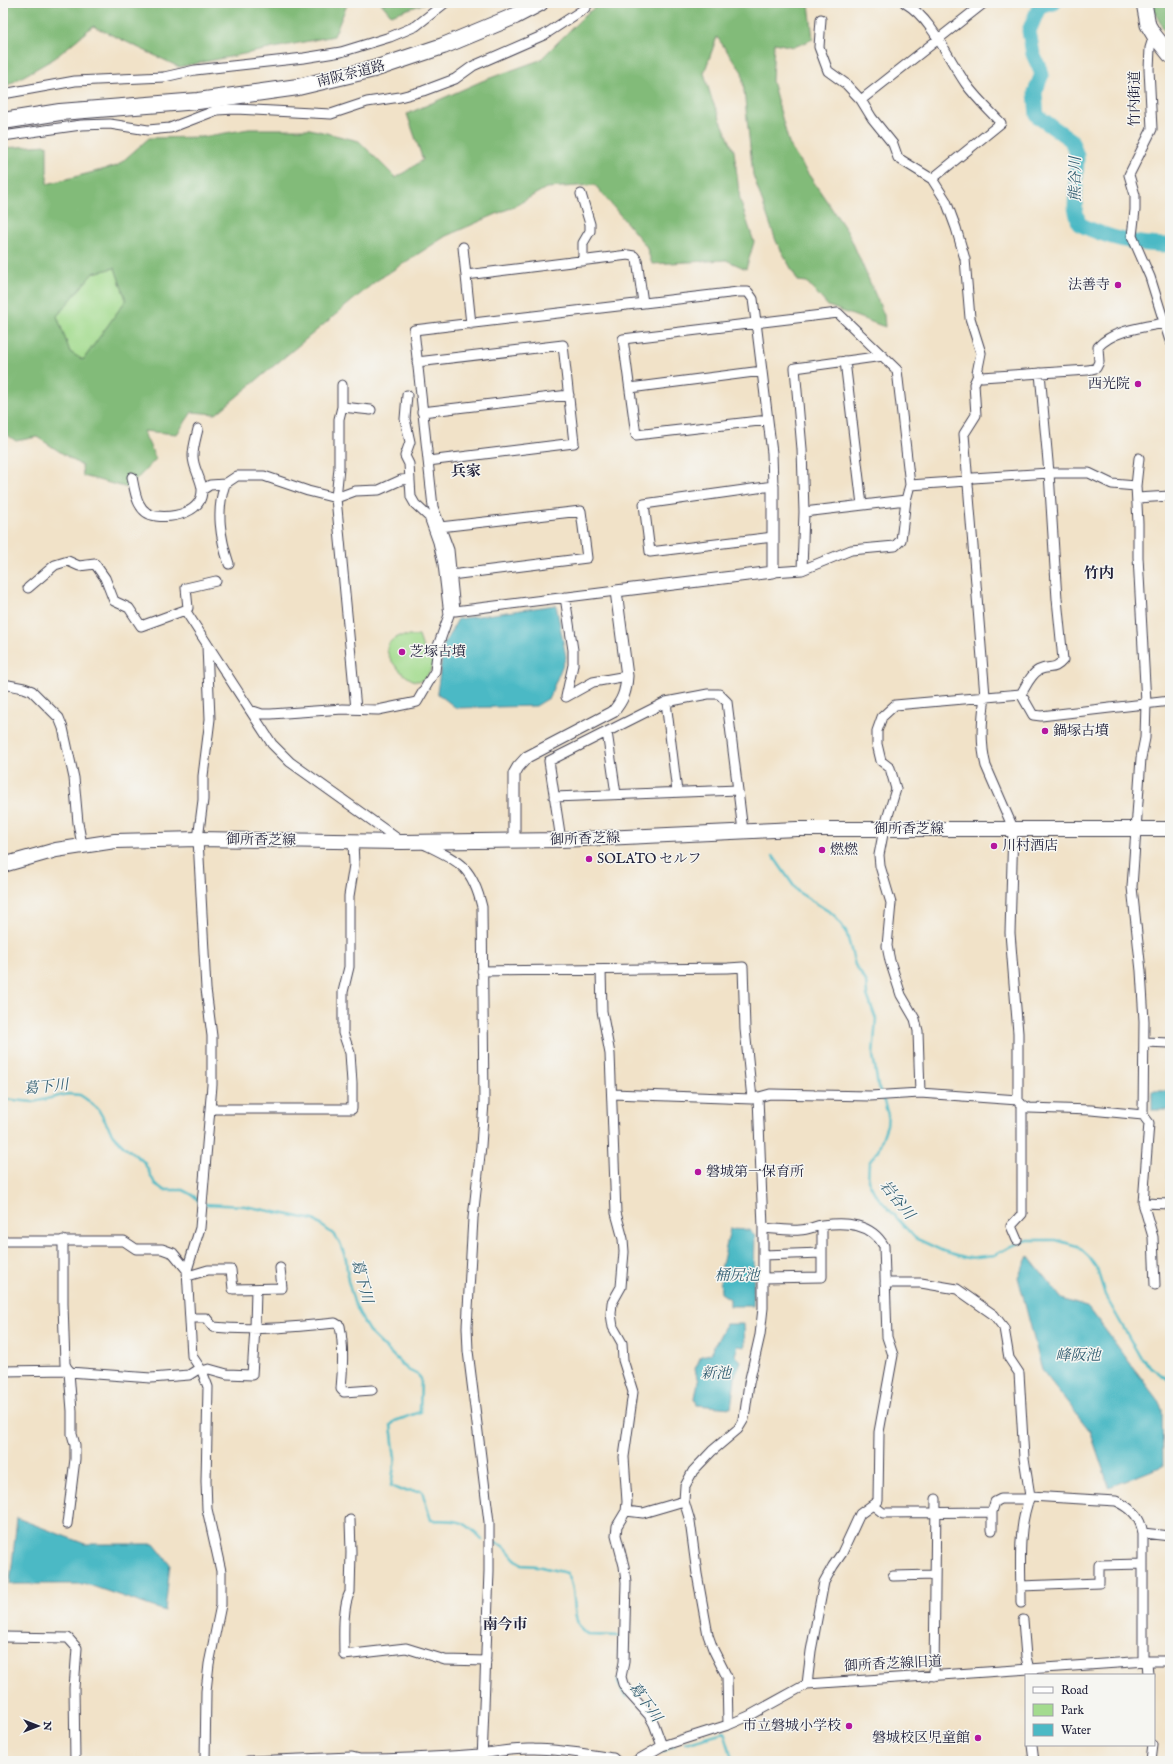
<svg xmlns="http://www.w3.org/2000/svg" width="1173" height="1764" viewBox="0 0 1173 1764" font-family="'IM FELL English','Noto Serif JP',serif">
<rect width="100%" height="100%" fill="#f6f6f2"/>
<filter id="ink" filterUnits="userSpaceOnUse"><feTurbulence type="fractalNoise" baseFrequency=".025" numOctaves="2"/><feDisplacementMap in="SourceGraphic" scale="8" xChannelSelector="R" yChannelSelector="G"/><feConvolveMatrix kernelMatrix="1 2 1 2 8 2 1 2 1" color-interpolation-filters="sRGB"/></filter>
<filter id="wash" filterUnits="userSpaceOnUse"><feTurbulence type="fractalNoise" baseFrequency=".012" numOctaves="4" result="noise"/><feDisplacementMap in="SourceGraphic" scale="16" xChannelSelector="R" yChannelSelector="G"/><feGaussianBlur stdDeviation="0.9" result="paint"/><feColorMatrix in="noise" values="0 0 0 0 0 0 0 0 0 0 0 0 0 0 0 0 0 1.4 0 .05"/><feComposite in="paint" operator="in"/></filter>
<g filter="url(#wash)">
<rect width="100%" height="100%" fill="#f1e2c8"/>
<path fill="#a3db8e" stroke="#627e64" d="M115,268L126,300L83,360L70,352L57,316L93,273Z
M400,636H419L424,651L433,659C433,665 433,668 429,673C426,678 423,681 417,681C407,681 382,656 388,645C390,640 396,638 400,636Z
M1169,1152H1170V1198H1167Z"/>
<path fill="#82bb79" stroke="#526e5a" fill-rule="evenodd" d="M3,3H351L347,5L334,36L179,67L93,26L55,58L8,85L3,86Z
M381,3H426L391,15Z
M601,3H809L813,39L794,47L774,43L772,81L790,147L849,234L884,315L885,327L828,306L807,282L798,281L776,241L753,175L742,72L717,37L704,73L712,100L734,151L740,200L754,242L746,269L726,260L652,264L646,246L595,185L546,188L515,206L446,236L376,281L216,414L192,412L177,434L143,431L156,459L128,488L83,476L82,466L37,437L16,441L3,432V148L47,145V184L117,166L149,138L202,137L249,129H310L359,141L396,178L423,160L407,114L482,81L540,60L586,14ZM115,268L126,300L83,360L70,352L57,316L93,273Z
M1151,3H1170V42L1152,7Z"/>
<path fill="#4bb9c5" stroke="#366e80" d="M556,605L566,657L549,698L536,706L456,708L437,693L444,644L458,619Z
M1152,1091H1170V1110H1152Z
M730,1229L749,1230L755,1236L753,1306H730V1299L721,1293L720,1274Z
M1028,1256L1062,1299L1089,1308L1159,1402L1162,1411L1163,1466L1109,1487L1090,1431L1042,1370L1018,1277Z
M726,1324H744L745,1347L738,1346L735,1355L741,1361L735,1377L731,1408L697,1405L695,1398L698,1382L695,1369L701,1356L710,1354Z
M17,1518L85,1544H154L170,1564L165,1611L86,1584H10Z"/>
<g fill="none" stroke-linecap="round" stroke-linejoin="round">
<path stroke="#4bb9c5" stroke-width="2.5" d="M773,856L798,892L833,914L846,931L855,965L866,981L867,995L876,1019L873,1055L878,1087L881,1093
M883,1098L888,1115L887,1125L878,1150L869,1163L868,1180L875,1194L915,1238L943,1251L968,1258L995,1255L1011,1246L1028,1240H1056L1077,1246L1089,1257L1097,1269L1105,1295L1140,1357L1152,1368L1170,1381
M3,1099L33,1102L68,1094L80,1095L86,1099L98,1109L113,1135L125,1147L144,1162L155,1184L164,1190H183L194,1196L200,1203
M204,1204L245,1206L314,1220L333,1234L340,1243L346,1259L348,1281L354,1302L364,1323L370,1333L408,1370L418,1375L421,1379L420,1412L395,1421L391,1425L395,1459L391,1486L400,1490L422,1491L431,1520C459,1521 462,1518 482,1539
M496,1543L505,1547L514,1558L522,1565L537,1566L567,1573C578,1591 571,1610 579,1626C581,1629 585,1632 588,1635L621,1636V1638
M618,1679V1683L627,1697
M685,1743L724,1732L733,1761
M662,1752L674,1746"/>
<path stroke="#4bb9c5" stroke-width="15" d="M1054,3L1039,7L1029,31L1033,54L1042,74L1035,92L1037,116L1071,140L1077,156L1075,208L1079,224C1107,238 1139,245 1170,245"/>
</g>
</g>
<g filter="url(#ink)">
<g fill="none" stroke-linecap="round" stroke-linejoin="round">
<defs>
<path id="minor" d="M905,3C932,19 948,58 966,84C976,98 989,110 1001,123L932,179
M821,19L819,47L828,71L846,84L861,100L872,118L893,144L898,158L932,179L946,201L956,228L965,259L970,318L981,353L977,373L978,375L974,384L976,415L964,434L985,696C982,719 980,743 986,766L1013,828L1010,933L1018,1033V1100
M1154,35L1150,48L1149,69L1152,129L1129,175L1135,195V210L1132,236L1150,277L1170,341
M3,94L75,81L164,77L195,70L304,58L341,52L390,37L416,26L445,3
M861,100L984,3
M3,136L81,125L110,124L148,130L170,128L217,110L235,109L331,114L367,102L400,97L423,91L455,79L473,66L544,35L584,9L589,3
M581,194L590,224V231L583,243V261
M463,247L471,324
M466,275L628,255L634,256L637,260L643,303
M845,361L862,505
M417,362L563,345L574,443L428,461
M978,375L982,377L1088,370L1096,368L1099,362L1098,347C1113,330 1143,327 1165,323
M342,385V407L339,419V468L336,498L356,709
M630,388L762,371
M342,407L371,410
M422,412L569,395
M768,420L636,435L623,339L838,313L897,370L910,485L906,500L901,540L895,546L851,550L802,570L773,572
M1139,458L1136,486L1138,523V557L1146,703L1145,738L1141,758L1132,887L1141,971L1144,1021L1143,1115L1149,1123L1143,1203L1153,1237L1155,1285
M132,477C135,492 137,514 156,516C173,518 203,513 202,489C201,478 193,468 193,456C193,447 196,438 198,429
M225,484C216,511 220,537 229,564
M910,485L967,481L973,478L1049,473H1089L1112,484L1136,486
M202,490L210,485L225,484L237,476H264L308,491L336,498L355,491L379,490L401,480L410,479
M1137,498L1170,496
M804,512L906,500
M440,527L581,511L587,558L451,575
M802,570L804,512L802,449L795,368L883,356
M28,588L55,565L68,561L79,566L95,564L105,578L114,601L129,608L141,626L185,610L272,744L290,762L402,842
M616,591L455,611L449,550L433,507L414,330L738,292H748L753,299L756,322L772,453L773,486L644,504L650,552L773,537
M565,597L573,650V665L566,697L593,682L627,676
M185,610L188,608L186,588L216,581
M3,684L24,688L32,691L59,718L63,728L74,778L78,823L82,845
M1021,694L1033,715L1041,716L1170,701
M666,702L677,792
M250,710L262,714H271L343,709L378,710L417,702L435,671L438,646L449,615L443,564L438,542L429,517L415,504L411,497L409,464L405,456L410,442L405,419L407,395
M607,732L616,794
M554,797L738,790
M561,840L549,761L666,702L708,694H719L727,702L743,831
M424,844C460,862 472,866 482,907L484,1102L481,1146L473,1218L467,1327L468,1351L489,1522V1571L482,1761
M601,970L602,1011L610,1054L616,1213L623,1239L624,1252L621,1287L612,1303L611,1314L613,1327L622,1343L623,1360L633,1392L624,1457L627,1502L626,1511L617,1526L616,1535L624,1566L626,1582L624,1662L621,1677L623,1684L629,1693L649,1715L654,1724L662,1746
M482,971L728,968L743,967L745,1029L752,1099
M1144,1042L1170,1043
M920,1093L918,1031L915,1019L901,995L890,961L887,946L891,903L880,866L879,855L884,829L896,789L890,768L881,761L877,744V731L882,717L895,705L1021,694C1026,686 1031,674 1039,670C1050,665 1054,671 1063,660L1057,599L1049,473L1040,373
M612,1094L752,1099L770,1094L870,1096L920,1093L1018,1100L1022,1105L1029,1108L1091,1110L1143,1115
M210,1109H352V1083L350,1053L343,1033V992L349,967V896L354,865L353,841
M1143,1203L1170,1204
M763,1228C775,1229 788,1231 800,1230C808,1230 815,1226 822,1225C846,1222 871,1223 884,1246L887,1337L893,1355L879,1432L878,1501L860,1514L842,1553L833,1566L824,1582L811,1651L807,1684
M63,1240V1304L65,1364L69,1372L151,1378L189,1375L200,1368
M1017,1240L1011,1226L1022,1214V1105
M3,1241H124L136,1249H162L173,1253L187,1270
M763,1255L822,1253
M188,1276L208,1270H231L233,1289L282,1288L280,1268
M763,1278L822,1277V1225
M885,1283H921L957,1289L994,1315L1004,1328L1009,1358L1019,1373L1024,1458L1030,1496L1116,1501C1132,1508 1140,1517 1143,1533V1661
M190,1318H206L213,1327C253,1331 295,1327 335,1323L340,1326C344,1347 343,1368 341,1389L344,1392L372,1390
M3,1371L69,1370
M202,1371L209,1369L227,1374L252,1375L255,1328L256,1289
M873,1505L883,1513L992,1512
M626,1511L643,1513L684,1501
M350,1520L351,1552L350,1592C342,1607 344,1637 344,1655L406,1648L445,1660L486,1661
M67,1524L75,1459V1445L72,1434V1411L69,1372
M992,1530V1512L995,1502L1001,1499H1029
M1143,1533L1170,1536
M893,1576L935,1575
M1021,1586L1099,1583V1565L1143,1564
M1021,1603C1021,1568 1017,1529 1030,1496
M1023,1620L1026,1657L1029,1669
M3,1637L68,1638L77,1648L74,1688L75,1761
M1147,1661L1148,1675
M934,1676L936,1499
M728,1725L727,1677L713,1649L708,1635L697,1574L690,1521L684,1501L685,1486L693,1471L712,1451L738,1429L744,1419L749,1383L760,1335L763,1308V1228L758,1097
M1032,1745L1034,1761
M205,1761L206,1691L209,1664L221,1605V1571L207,1509L206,1481L208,1387L202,1371L192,1356L187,1270L200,1228L212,1085V1036L206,989L198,839L203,800V776L210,719L207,646
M248,1761L352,1757L360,1759C400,1759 439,1757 479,1754C498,1752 514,1748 534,1749C560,1749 586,1754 613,1758L616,1761
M636,1761L662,1746L728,1725L749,1716L807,1684L1147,1661H1170
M1151,1761L1153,1745"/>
<path id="tertiary" d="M514,840V774L518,767L527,757L613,712C623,700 626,692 627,676L616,591L773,572V486"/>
<path id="primary" d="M3,865L56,850L115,841L198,839L402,842L561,840L797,829H1170"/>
<path id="trunk" d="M1144,3L1148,25L1154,35L1170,55"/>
<path id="motorway" d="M3,121L60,112L198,101L298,87L374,69L443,46L515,16L540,3"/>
</defs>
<use href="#minor" stroke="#413f50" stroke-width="11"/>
<use href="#tertiary" stroke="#413f50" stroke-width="13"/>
<use href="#primary" stroke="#413f50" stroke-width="16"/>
<use href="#trunk" stroke="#413f50" stroke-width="17"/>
<use href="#motorway" stroke="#413f50" stroke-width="18"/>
<use href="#minor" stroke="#fff" stroke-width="9"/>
<use href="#tertiary" stroke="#fff" stroke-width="11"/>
<use href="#primary" stroke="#fff" stroke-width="14"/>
<use href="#trunk" stroke="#fff" stroke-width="15"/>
<use href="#motorway" stroke="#fff" stroke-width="16"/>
</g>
</g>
<g fill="#b5179e" stroke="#f6f6f2" stroke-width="1.5">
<circle cx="1118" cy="285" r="4"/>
<circle cx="1138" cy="384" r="4"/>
<circle cx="402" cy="652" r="4"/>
<circle cx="1045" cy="731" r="4"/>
<circle cx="994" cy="846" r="4"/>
<circle cx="822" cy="850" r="4"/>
<circle cx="589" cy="859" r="4"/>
<circle cx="698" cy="1172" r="4"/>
<circle cx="849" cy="1726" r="4"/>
<circle cx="978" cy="1738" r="4"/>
</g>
<g text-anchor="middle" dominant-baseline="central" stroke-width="3" stroke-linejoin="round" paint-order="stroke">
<g font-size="14" fill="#22223b" stroke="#f6f6f2">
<text transform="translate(351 74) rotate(-14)">南阪奈道路</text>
<text transform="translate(1135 99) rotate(-90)">竹内街道</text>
<text x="909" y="829">御所香芝線</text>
<text transform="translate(585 839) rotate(-2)">御所香芝線</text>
<text transform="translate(261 840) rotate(1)">御所香芝線</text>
<text transform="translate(893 1664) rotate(-3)">御所香芝線旧道</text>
</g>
<g font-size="14" fill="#22223b" stroke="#f6f6f2" text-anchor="start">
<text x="1110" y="285" text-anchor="end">法善寺</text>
<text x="1130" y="384" text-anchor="end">西光院</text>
<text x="410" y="652">芝塚古墳</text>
<text x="1053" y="731">鍋塚古墳</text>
<text x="1002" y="846">川村酒店</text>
<text x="830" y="850">燃燃</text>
<text x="597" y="859">SOLATO セルフ</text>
<text x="706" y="1172">磐城第一保育所</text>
<text x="841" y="1726" text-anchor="end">市立磐城小学校</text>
<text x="970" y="1738" text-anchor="end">磐城校区児童館</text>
</g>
<g font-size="15" font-style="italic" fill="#325e72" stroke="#f6f6f2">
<text transform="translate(1075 179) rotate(-90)">熊谷川</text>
<text transform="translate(46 1087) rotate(-6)">葛下川</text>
<text transform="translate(897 1200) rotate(51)">岩谷川</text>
<text x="737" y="1275">桶尻池</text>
<text transform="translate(362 1281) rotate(75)">葛下川</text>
<text x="1078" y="1355">峰阪池</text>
<text x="716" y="1373">新池</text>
<text transform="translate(645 1702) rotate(54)">葛下川</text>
</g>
<g font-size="15" font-weight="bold" fill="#22223b" stroke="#f6f6f2">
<text x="466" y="471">兵家</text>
<text x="1099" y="573">竹内</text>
<text x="505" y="1624">南今市</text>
</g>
</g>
<rect width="1173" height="1764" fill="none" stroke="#f6f6f2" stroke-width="16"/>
<rect x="1025" y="1674" width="130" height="72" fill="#f6f6f2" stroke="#a1a1a9"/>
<rect x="1033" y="1687" width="20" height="6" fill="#ffffff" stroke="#a1a1a9"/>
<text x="1061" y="1694" font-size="12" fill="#22223b">Road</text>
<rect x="1033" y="1704" width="20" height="12" fill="#a3db8e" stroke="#a1a1a9"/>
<text x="1061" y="1714" font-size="12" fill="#22223b">Park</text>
<rect x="1033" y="1724" width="20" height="12" fill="#4bb9c5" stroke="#a1a1a9"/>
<text x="1061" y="1734" font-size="12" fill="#22223b">Water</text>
<g transform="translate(38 1726) rotate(90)" stroke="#f6f6f2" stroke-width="3" paint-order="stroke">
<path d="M0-3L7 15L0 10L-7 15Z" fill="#22223b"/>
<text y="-6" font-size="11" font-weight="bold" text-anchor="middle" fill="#22223b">N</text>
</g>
</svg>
